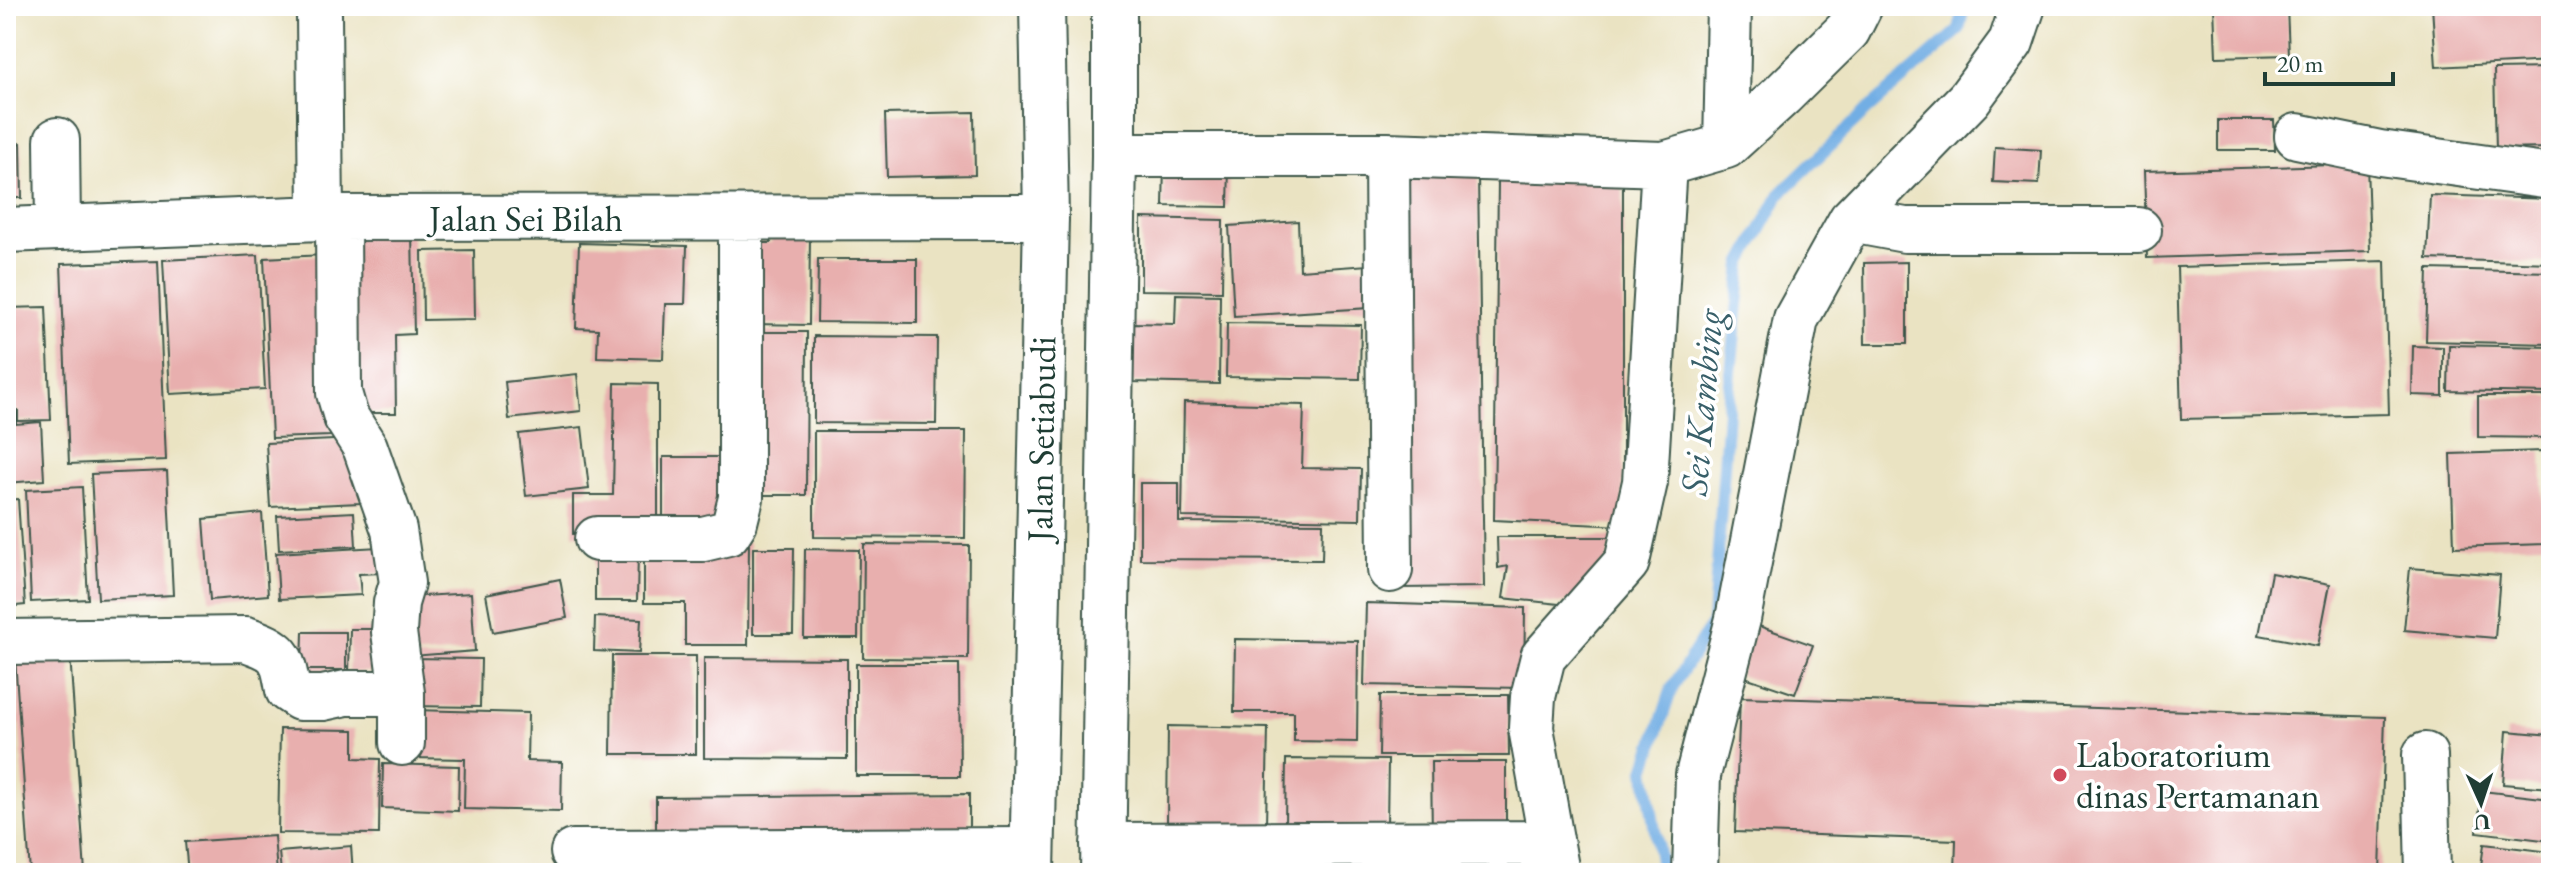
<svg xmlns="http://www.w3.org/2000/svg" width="2557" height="879" viewBox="0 0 2557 879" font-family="'EB Garamond',serif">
<rect width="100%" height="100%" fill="#fff"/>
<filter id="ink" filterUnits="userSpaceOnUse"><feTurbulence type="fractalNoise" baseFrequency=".0125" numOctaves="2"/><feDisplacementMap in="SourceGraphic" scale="16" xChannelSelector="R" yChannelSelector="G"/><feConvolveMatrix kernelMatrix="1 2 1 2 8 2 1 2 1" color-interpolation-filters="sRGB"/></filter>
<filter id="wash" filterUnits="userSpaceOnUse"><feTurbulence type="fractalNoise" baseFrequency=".006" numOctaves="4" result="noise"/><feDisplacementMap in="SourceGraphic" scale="32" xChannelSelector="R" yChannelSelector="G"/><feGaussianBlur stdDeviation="1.8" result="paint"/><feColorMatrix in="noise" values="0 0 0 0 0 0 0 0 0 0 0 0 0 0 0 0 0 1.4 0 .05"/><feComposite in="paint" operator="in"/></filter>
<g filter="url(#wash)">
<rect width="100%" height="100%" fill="#eae3c2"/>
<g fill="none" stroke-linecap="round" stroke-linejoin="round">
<path stroke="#72aee4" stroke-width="12" d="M1662,873L1645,770L1672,688L1713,622L1730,382L1742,264L1780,194L1863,114L1959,30L1964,6"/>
</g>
<g id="blocks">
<path fill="#e8afae" d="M2214,6H2287L2289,55L2216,57Z
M2432,6H2551V61L2436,67Z
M2549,68L2550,148L2496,149L2494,69Z
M974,112L975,175L887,177L885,114Z
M2218,120H2274L2275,150H2218Z
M21,143L22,198H6V144Z
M1995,147L2041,150L2039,184L1993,182Z
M2367,164L2370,251L2147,258L2144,171Z
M1164,166H1229L1228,207L1163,206Z
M1478,174L1484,587L1400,588L1401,175Z
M1623,178V526L1494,520L1498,181Z
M2430,195L2551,199V263L2427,259Z
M1141,218L1223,220L1222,291L1141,290Z
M1298,221L1300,270L1368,265L1370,308L1234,316L1229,226Z
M412,232L414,334L395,335L396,413H350L346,234Z
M772,235H810L809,325L747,324V243H771Z
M579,243L687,246L685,304H665L663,359L597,357L598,329L576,328Z
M474,250L475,319L423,320L422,251Z
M258,255L265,389L170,394L163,260Z
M324,255L331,436L272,438L264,258Z
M818,259H917V323L817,322Z
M158,261L166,460L69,464L61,264Z
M2385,261L2389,414L2181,419L2177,267Z
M1907,262V344H1865L1864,263Z
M2428,269L2551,272V344L2426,341Z
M1176,294L1220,295L1219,384L1131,382L1133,323L1175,324Z
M46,307L51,420L18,421V410H6V308Z
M1227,323L1361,325L1360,379L1226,377Z
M744,332H807L806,495H743Z
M814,336L937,337L936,424L814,423Z
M2449,345L2551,347V393L2448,391Z
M2413,346L2443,347V396L2412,395Z
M577,374L581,411L509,419L505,382Z
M615,383L658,384V534H573V495H613Z
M2478,396H2551V438L2478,437Z
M1184,402L1304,405L1302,468L1361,469L1360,520L1182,517Z
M16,412V424L41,422L44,480L6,483V413Z
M582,427L589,489L526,496L519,434Z
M814,431H966L965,538L814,537Z
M357,439L360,503L270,507L266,443Z
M2542,451L2545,544L2454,547L2451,454Z
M663,457H725V532H663Z
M167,471L173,595L98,599L91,474Z
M1140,483H1179V522L1323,523L1322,560L1140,559Z
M82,487L88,599L31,602L26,490Z
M18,499L25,605L6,607V500Z
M354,512L356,546L279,550L277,516Z
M262,513L268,595L210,600L204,519Z
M1497,537H1612L1605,572L1575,599L1559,604L1503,598L1508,566L1498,568Z
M644,542H749L748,645H685V603H644Z
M864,544L969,545L968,659L863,658Z
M379,547L381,573L359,574L361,595L279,599L276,553Z
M753,548H794L793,634H753Z
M805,549L859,550L858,638H804Z
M595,550L638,551L637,601H595Z
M2410,568L2500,575L2495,638L2404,630Z
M2271,573L2330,584L2318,646L2259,635Z
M560,579L567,618L493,632L486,594Z
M471,593L475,651L412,656L407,597Z
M1366,603L1525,608L1524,688L1364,685Z
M595,617L641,619L639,653L594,651Z
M1756,625L1813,645L1795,694L1739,675Z
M350,629H386V672H349Z
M303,632H346V670H302Z
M1235,639L1358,641L1357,742L1294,741V712H1234Z
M70,654L85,873H30L15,658Z
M612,656H696V754H611Z
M411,658L481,659L480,707L410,706Z
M704,658L847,659V759L704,758Z
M856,664H959L960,776H856Z
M1380,695H1508L1509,756H1379Z
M1740,697L2385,717L2380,873H1955L1956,840L1735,832Z
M413,710L528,713L527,761L562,762L561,811L464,809L465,759L413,758Z
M1168,726L1268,728L1266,825L1167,824Z
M280,729L354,730V758L380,759L379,834L278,833Z
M2507,731L2551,735V788L2503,784Z
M1286,759L1388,760L1387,826L1285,825Z
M1431,762H1506V834H1432Z
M383,764L459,766L458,811L382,808Z
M2482,791L2551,799V841L2477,832Z
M969,794V840L656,843V797Z
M274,836L277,873H188L185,842Z
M2484,844L2551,852V873H2480Z
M351,846L353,873H281L279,852Z
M1306,851V873H1199L1198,853Z
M1548,852V873H1417V854Z
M1143,854H1187V873H1143Z
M1399,855L1400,873H1318L1317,856Z"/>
</g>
</g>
<g filter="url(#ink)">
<use href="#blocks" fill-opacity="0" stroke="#3d5649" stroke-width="2"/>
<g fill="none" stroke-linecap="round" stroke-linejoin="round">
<defs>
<path id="minor" d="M319,14L321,218
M2297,136L2380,153L2551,177
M57,140L58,228
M1726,146L1729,6
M1114,155H1387L1664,164L1726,146L1782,95L1848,30L1860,6
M1387,155L1390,570
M1851,220L1905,230H2139
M6,230L321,218L1046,217
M597,539H703L728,533L735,522L741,498V218
M6,642L246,639C280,651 282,654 288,690L300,698H323L346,693H402L394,632L396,603L402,583L394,530L365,447L346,417L339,393L338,218
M402,743V693
M2425,755L2428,873
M1103,845L1551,843
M573,852L1032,850
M1557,873L1531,728L1533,697L1543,657L1627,562L1645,482L1664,164
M1695,873L1698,775L1738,619L1796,319L1851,220L1969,99L2011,42L2023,6"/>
<path id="major" d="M1032,873L1046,217L1042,6
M1103,873L1114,155V6"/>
</defs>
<use href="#minor" stroke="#3d5649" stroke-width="48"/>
<use href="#major" stroke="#3d5649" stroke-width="48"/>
<use href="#minor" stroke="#fff" stroke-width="44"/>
<use href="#major" stroke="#fff" stroke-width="44"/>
</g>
</g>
<circle fill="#d1495b" stroke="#fff" stroke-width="3" cx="2060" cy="775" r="8"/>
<g text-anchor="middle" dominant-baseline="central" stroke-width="7" stroke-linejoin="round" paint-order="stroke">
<g font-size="36" fill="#1f3d34" stroke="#fff">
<text x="526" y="218">Jalan Sei Bilah</text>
<text transform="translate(1041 439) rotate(-89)">Jalan Setiabudi</text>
</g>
<g font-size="36" fill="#1f3d34" stroke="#fff" text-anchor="start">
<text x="2076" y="754">Laboratorium<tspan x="2076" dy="41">dinas Pertamanan</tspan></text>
</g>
<g font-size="38" font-style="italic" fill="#385f69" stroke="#fff">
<text transform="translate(1701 402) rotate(-85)">Sei Kambing</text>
</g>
</g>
<rect width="2557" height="879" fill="none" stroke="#fff" stroke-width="32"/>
<g transform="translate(2481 803) rotate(177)" stroke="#ffffff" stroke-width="6" paint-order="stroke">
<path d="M0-6L14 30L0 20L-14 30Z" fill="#1f3d34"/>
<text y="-12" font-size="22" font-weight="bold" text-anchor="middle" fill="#1f3d34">U</text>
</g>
<path d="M2265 72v12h128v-12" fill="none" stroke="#1f3d34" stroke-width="4"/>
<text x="2277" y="72" font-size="24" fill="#1f3d34" stroke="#ffffff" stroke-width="6" paint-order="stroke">20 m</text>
</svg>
